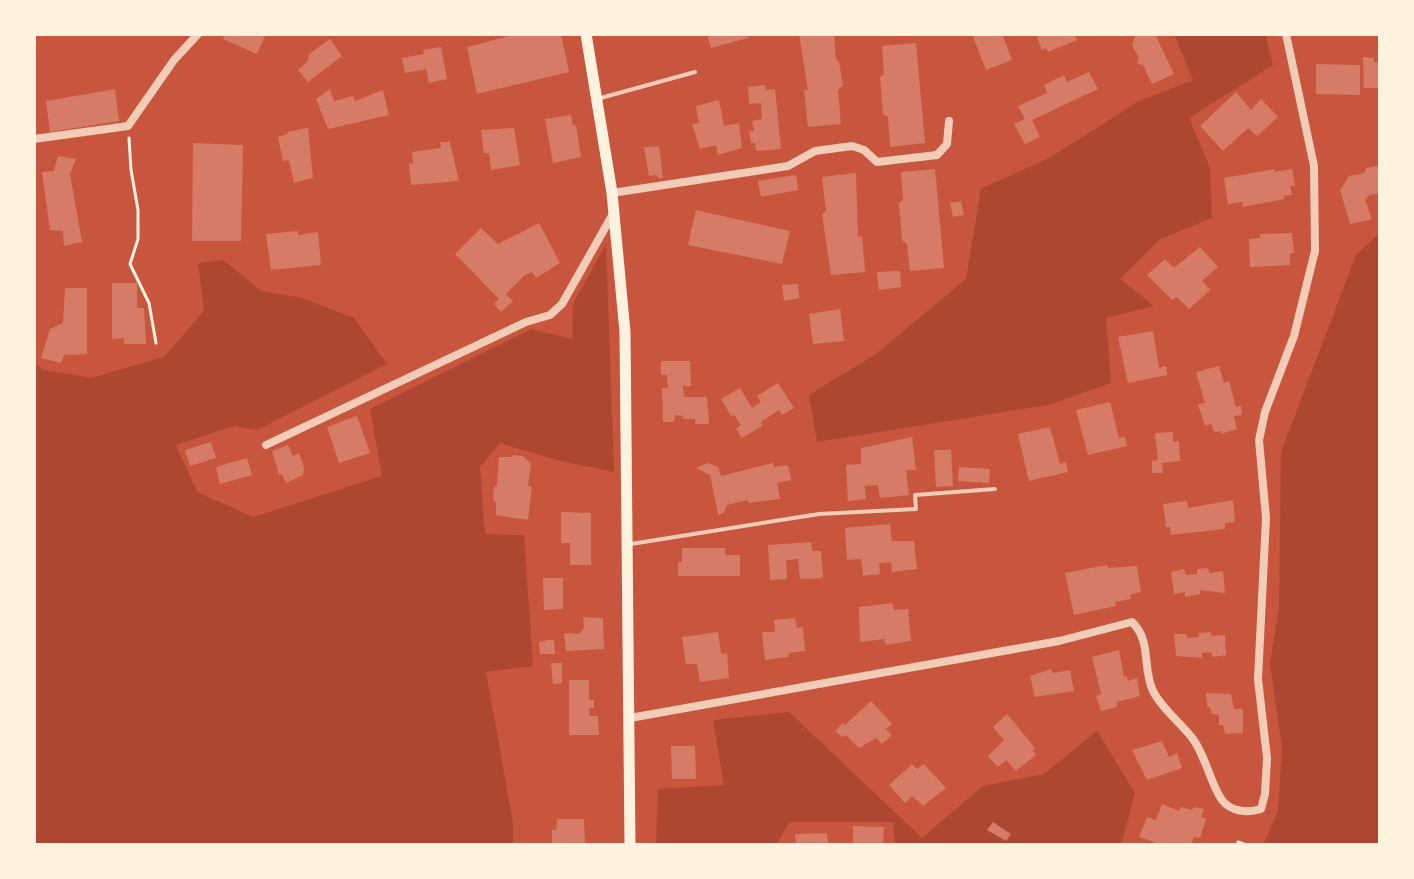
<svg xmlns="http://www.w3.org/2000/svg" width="1414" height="879" viewBox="0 0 1414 879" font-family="Overpass,sans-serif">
<rect width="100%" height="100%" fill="#c8553d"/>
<path fill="#ae4732" d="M1174,34H1265L1273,65L1189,118L1210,168L1212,218L1160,239L1120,279L1154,306L1106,318L1111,383L1048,405L817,442L809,395L876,354L966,279L981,189L1051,157L1139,101L1193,80Z
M1380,233V845H1263L1278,811L1282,748L1270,664L1279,607L1281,452L1356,255Z
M606,244L614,472L557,460L500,443L480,467L485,534L524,535L533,666L486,672L513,823V845H34V363L44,370L91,378L164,357L204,311L198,263L223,260L262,291L302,298L354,318L387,364L257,430L234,426L176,445L197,492L253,517L382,476L370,409L531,329L572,339L573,304Z
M789,712L922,838L983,786L1044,774L1097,731L1135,793L1121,845H895L893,822H790L777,843L763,845H656L658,789L724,785L713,720Z"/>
<path fill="#d67c66" d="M225,34H266L257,54L223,39Z
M517,34H561L569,72L477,94L467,47Z
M707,34H747L748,38L711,48Z
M799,34H834L836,59L839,62L843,85L838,90L841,124L808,127L804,90H808Z
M972,34H1002L1012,60L986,70Z
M1036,34H1080L1075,36L1077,40L1048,52L1046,48L1042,50Z
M1136,34H1155L1174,74L1152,84L1143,65L1137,64L1139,58L1132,45Z
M330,39L342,56L308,82L298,70L308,61L309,54Z
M916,43L925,143L890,147L888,117L883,114L880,77L884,74L882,46Z
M441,47L447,79L429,83L426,69L405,73L402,58L424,54L423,50Z
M1363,57L1374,58V62H1380V88H1364Z
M1316,64L1360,65V95L1316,94Z
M1089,72L1098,89L1032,120L1040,137L1025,144L1014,124L1025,119L1018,106L1047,93L1044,85L1064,75L1067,82Z
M765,85L766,90L775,89L781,149L756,151L755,143H751L749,131H754L752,121L762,119L761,103L749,104L748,87Z
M115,89L119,121L50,132L46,101Z
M330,89L334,101L353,96L355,101L383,90L389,115L328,129L316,99Z
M1236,92L1251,110L1261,99L1278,117L1257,136L1248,128L1223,151L1200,126Z
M719,100L724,126L739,123L742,148L718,155L716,145L700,149L692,124L699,123L696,106Z
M571,115L573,126L576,125L581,157L553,163L545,119Z
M308,128L313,178L294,183L289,160L283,161L278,137L288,134L287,132Z
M514,128L520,165L491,170L489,153H484L481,130Z
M440,142H450L459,181L411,185L409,163L413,164L412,152L441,148Z
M193,143L243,145L241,241H192Z
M659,146L663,178H658L657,175L649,176L644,147Z
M58,156L76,159L70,174L82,242L64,246L63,231L50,230L42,172L54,171Z
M1378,166L1380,193L1369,195L1365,200L1372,219L1350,224L1340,190L1349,176L1364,173L1366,168Z
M935,169L944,268L910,271L907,244L902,240L899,203L903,200L901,172Z
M1275,169L1274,172L1292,169L1295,186H1290L1292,195L1284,196V199L1243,207L1242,202L1228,204L1224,178Z
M856,173L858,237L862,236L865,272L831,275L822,214L826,211L822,177Z
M796,175L798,190L761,197L758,181Z
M961,201L964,215L953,217L950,203Z
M696,210L790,231L782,264L688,245Z
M539,223L560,263L536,278L532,272L525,275L506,294L513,301L501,312L494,304L499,299L455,254L481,228L498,244Z
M298,231V235L318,232L321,265L271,270L266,234Z
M1292,233L1294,253H1290V265L1250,267L1249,239L1260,238V234Z
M1200,247L1218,267L1202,281L1210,290L1189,309L1177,297L1172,300L1147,275L1165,259L1174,268Z
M900,271L901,287L879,290L877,272Z
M112,283H137V308H144L146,344H124V338L112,339Z
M798,284L799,298L784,301L782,285Z
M65,288H87V354L64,355L61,363L41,358L50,329L63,323Z
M840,309L844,341L813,344L809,314Z
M1153,331L1159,368L1166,366L1167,375L1128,383L1118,337Z
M661,361H690L691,386H683L684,397H707L709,424H695V419H683V416L675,415L674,422H663L662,388H668L667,375H661Z
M1219,366L1224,383L1229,381L1236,407L1241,406L1242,415L1234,416L1237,429L1221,434V431L1214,432L1211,424L1205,426L1198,404L1205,403L1196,372Z
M778,383L794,408L782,415L779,410L761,422L762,426L742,438L736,429L741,425L734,415L731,416L721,399L740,388L752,408L761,402L757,396Z
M1110,402L1119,438L1125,437L1127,446L1088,455L1076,410Z
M357,416L370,453L339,463L327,427Z
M1050,427L1060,464L1066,462L1068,472L1029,481L1018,434Z
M1173,432V442L1179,441L1180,461L1162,463L1163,473H1152V461L1158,460L1155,433Z
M912,437L916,470H906L909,495L880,498L878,485L865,486L866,499L848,501L846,465L861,464V448Z
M211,442L216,458L190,466L185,450Z
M288,445L293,456L299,453L304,468L303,475L286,483L282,474L279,475L272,451Z
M934,450H951L953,486L936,487Z
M513,455L523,456L531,464L528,486L532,487L528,520L496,515V503L493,499L494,487L497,485L499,457H512Z
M247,458L252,475L220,484L216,467Z
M708,463L718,467L721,476L773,463L774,467L788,465L791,480L777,483L780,499L749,503L748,500L727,505L723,514H718L710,475L696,468Z
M959,467L990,469L989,483L958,481Z
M1233,500L1235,522L1225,523V529L1171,535L1170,527H1166L1163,504L1187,501L1188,508Z
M561,512L591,513V565H570V543H561Z
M890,524L892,541H914L917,569L892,572L891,562L879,563L880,574L863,576L861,559L847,560L845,528Z
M811,542L812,551H821L823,578L800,579L798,559L786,560L787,579L770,580L768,545Z
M682,548H725V555H740V576H678V562H682Z
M1107,565L1108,568L1137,566L1141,592L1130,595L1131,599L1115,602L1116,606L1074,615L1065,573Z
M1208,568L1210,573L1223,571L1225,593L1200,590V594L1185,597V592L1174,594L1171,572L1184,569L1186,575L1197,574V569Z
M543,578H563V609L544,610Z
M892,603L894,610L908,609L911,641L886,645L884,639L860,642L859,607Z
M583,617L603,618L604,649L566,651L564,633L579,634L584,628Z
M795,618L797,628L803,627L805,651L789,653L788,657L765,660L762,632H775L774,620Z
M718,632L721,654L727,653L729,678L700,682L697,664H686L682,637Z
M1210,632L1212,636L1225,635L1226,655L1213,657L1211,652L1202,653V658L1176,656L1174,634H1186L1188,638L1199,637V633Z
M548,640H554L555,654H540L539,642Z
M1119,650L1124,677L1127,676L1128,681L1137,678L1140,696L1117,702V707L1101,711L1096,696L1101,694L1092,657Z
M551,663H562V683L553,684Z
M1051,669L1053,673L1070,670L1074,691L1035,697L1030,676Z
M569,680H589V700H594V708H589L590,716H598L599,735H569Z
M1206,693L1231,694L1234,709H1243V733L1225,734L1223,725H1219V715L1212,714L1210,707H1207Z
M871,701L892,724L886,729L892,735L882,744L876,738L859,748L846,735L842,737L835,731L843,723L845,725Z
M1007,714L1035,748L1033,751L1036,755L1016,771L1006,760L998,767L988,756L1004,740L993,727Z
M1162,741L1169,757L1177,753L1182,768L1147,780L1132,750Z
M671,746H695L696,779H672Z
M912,764L917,769L924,764L946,788L923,806L912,796L905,803L889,785Z
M1162,804L1179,811L1181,807L1192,810L1194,807L1204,809L1201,817L1206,819L1200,838L1194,837L1191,845H1163L1139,837L1147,817L1156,820Z
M557,819H584L585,845H552V830H556Z
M993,822L1011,834L1006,841L987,830Z
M853,826L884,827L883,845H853Z
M827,833L828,845H796L795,834Z"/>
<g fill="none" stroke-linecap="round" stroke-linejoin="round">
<path stroke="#fff3e0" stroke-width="3" d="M129,138L131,170L138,210V239L130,264L149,303L156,343
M1238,842L1246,845"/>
<path stroke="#f1ccb7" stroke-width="4" d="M597,99L695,72
M631,544L819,514L916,509L915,495L995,489"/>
<path stroke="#f1ccb7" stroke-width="8" d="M34,139L128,126L174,60L198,34
M612,193L788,166L815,151L852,146L864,150L877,162L937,155L947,144L949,121
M266,445L526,322L550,315L562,304L614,212
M630,718L1059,641L1132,622C1152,641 1142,668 1153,691C1162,709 1181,723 1193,739C1206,757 1211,785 1222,800C1231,812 1248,813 1261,809L1265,794L1267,758L1258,679L1266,518L1259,440L1265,412L1294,336L1315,251L1314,166L1286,34"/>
<path stroke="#fff3e0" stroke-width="11" d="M586,34L612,193L625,332L630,845"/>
</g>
<rect width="1414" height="879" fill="none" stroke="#fff3e0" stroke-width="72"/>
</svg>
